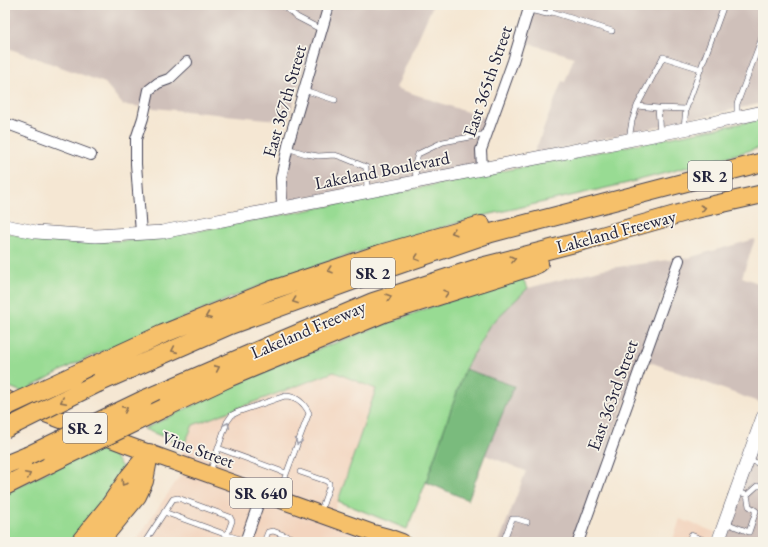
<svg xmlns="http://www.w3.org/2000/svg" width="768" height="547" viewBox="0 0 768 547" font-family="'EB Garamond',serif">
<rect width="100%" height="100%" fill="#f7f3e8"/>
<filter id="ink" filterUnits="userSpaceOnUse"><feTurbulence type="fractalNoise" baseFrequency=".025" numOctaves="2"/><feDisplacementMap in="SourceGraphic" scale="8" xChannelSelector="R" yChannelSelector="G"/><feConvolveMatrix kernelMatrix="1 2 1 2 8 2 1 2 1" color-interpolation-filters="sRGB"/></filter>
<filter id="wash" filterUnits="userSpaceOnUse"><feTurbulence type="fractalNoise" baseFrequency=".012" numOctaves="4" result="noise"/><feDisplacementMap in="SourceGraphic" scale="16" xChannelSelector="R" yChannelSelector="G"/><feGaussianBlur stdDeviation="0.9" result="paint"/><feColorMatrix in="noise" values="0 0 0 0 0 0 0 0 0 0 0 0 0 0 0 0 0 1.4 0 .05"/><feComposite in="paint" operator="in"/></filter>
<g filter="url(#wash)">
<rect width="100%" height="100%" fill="#f5e7d3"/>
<path fill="#f3d4be" d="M334,372L376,389L333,514L180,459L185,443L193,425Z
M184,470L391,542H135Z
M680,519L715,532L712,542H672Z"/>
<path fill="#cfc0ba" d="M5,5H433L396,88L488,119L478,166L285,202V177L317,62L307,57L288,121L123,105L105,83L5,47Z
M532,5H763V103L534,154L562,81L565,82L574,57L521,41Z
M755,239L742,277L763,285V397L761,403L647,361L684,259Z
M676,259L575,542H499L526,471L485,455L514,386L465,369L489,326L528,288L603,269Z
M763,424V542H721Z"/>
<path fill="#98db93" stroke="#5d7e67" d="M763,119V147L628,183L482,216L380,245L276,279L103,351L72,365L22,392L5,385V232L22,236L69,242L120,241L155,239L303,211Z
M522,278L528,288L489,326L465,369L426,482L407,529L338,501L376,389L334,372L193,425L184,445L144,429L274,366L428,308Z
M100,446L109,451L114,456L122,467V475L71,542H5V493Z"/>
<path fill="#7abb7d" stroke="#4e6e5c" d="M465,369L514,386L485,455L468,500L426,482Z"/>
</g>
<g filter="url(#ink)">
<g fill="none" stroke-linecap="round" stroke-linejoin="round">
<defs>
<path id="service" d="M282,5L297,17L322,30
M529,10L547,14L552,12L548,7L544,5
M552,12L612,31
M304,90L335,100
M637,106L658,108L660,133
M658,108L686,109
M737,117V104L763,35
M684,127L686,109L724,5
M629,139L632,121L637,106L663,57L701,69
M287,148L306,154L318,156L335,155L344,158L366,167L367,190
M416,181L415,164L418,154L443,142L487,134
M218,448L286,473
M749,460L763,465
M210,472L227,422L232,415L238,412L285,396C297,396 304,403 309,413L278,496
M300,472L326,481L329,483V487L320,513
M747,495L757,486H763
M164,512L227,535
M726,523L749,532L756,511L749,506L747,495L736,491
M145,542L173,499L178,498L230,517L232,521L227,535L246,541
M264,542L268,532L273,531L303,542
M503,542L510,524L512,519H517L527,522
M689,542L691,535L709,542"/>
<path id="minor" d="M5,123L91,155
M482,168L481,150L513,61L530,5
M282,208L281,178L289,141L329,5
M141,233L136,164V139L143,118L149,90L158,83L169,79L187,62
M245,542L262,493
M578,542L679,260"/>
<path id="tertiary" d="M5,226L36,232L96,236L162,232L689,128L763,112
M718,542L763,417"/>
<path id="primary" d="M6,399L127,445L373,533L388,537L402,542"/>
<path id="motorway" d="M74,375L163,334L272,290L380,254L481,225
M98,383L230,325L371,274L491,233L763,162
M143,400L264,348L373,302L481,267L598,237L696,209L763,194
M164,408L230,377L384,313L530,267L539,263
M5,465L27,456
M5,486L51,463
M80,542L110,505L129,477L149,453
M99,542L137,496L144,481L149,454"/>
</defs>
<use href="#service" stroke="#424052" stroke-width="6"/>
<use href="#minor" stroke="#424052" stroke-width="12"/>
<use href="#tertiary" stroke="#424052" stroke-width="14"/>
<use href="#primary" stroke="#424052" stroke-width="18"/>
<use href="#motorway" stroke="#424052" stroke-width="20"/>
<use href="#service" stroke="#fff" stroke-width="5"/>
<use href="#minor" stroke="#fff" stroke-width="10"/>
<use href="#tertiary" stroke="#fff" stroke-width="13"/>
<use href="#primary" stroke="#f6c06b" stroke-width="16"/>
<use href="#motorway" stroke="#f6c06b" stroke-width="18"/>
<defs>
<path id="motorway-bridge" d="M5,407L74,375
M5,429L98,383
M27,456L143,400
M51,463L164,408"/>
</defs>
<use href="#motorway-bridge" stroke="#424052" stroke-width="20" stroke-linecap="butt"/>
<use href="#motorway-bridge" stroke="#f6c06b" stroke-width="18"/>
</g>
<defs><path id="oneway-chevron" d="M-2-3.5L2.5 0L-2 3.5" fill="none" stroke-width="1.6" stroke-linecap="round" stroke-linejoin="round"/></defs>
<g stroke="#8c7153">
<use href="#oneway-chevron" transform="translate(703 208) rotate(-13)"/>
<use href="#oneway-chevron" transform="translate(454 232) rotate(164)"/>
<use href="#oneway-chevron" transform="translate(417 258) rotate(161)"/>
<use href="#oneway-chevron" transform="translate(513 259) rotate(-14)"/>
<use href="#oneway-chevron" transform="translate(330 270) rotate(161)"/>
<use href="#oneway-chevron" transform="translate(446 293) rotate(-18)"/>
<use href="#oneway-chevron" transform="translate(389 297) rotate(-18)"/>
<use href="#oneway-chevron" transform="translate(295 301) rotate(160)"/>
<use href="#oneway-chevron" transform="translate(208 316) rotate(158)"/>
<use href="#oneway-chevron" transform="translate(174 350) rotate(156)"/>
<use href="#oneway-chevron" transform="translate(217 368) rotate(-24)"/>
<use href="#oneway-chevron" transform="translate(63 401) rotate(154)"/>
<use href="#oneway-chevron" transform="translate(125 409) rotate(-25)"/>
<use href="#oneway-chevron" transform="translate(28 475) rotate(-26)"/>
<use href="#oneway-chevron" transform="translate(124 483) rotate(124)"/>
</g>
<g stroke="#9c9ca7">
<use href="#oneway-chevron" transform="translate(227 425) rotate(-66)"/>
<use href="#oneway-chevron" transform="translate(298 442) rotate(111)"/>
</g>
</g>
<g text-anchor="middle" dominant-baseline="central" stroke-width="3.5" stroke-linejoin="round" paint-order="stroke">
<g fill="#f7f3e8" stroke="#62616f" stroke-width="1">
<rect x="688" y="161" width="44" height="30" rx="3"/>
<rect x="351" y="258" width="44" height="30" rx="3"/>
<rect x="63" y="413" width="44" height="30" rx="3"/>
<rect x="230" y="478" width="62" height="30" rx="3"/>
</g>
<g font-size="17" font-weight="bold" fill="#22223b">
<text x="710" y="176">SR 2</text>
<text x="373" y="273">SR 2</text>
<text x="85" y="428">SR 2</text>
<text x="261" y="493">SR 640</text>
</g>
<g font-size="18" fill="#22223b" stroke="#f7f3e8">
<text transform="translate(487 81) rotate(-71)">East 365th Street</text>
<text transform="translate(284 101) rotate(-74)">East 367th Street</text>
<text transform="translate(382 170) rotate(-11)">Lakeland Boulevard</text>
<text transform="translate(616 231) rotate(-15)">Lakeland Freeway</text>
<text transform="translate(308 329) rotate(-23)">Lakeland Freeway</text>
<text transform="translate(612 395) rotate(-70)">East 363rd Street</text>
<text transform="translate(198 449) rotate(20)">Vine Street</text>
</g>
</g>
<rect width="768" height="547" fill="none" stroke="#f7f3e8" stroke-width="20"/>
</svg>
